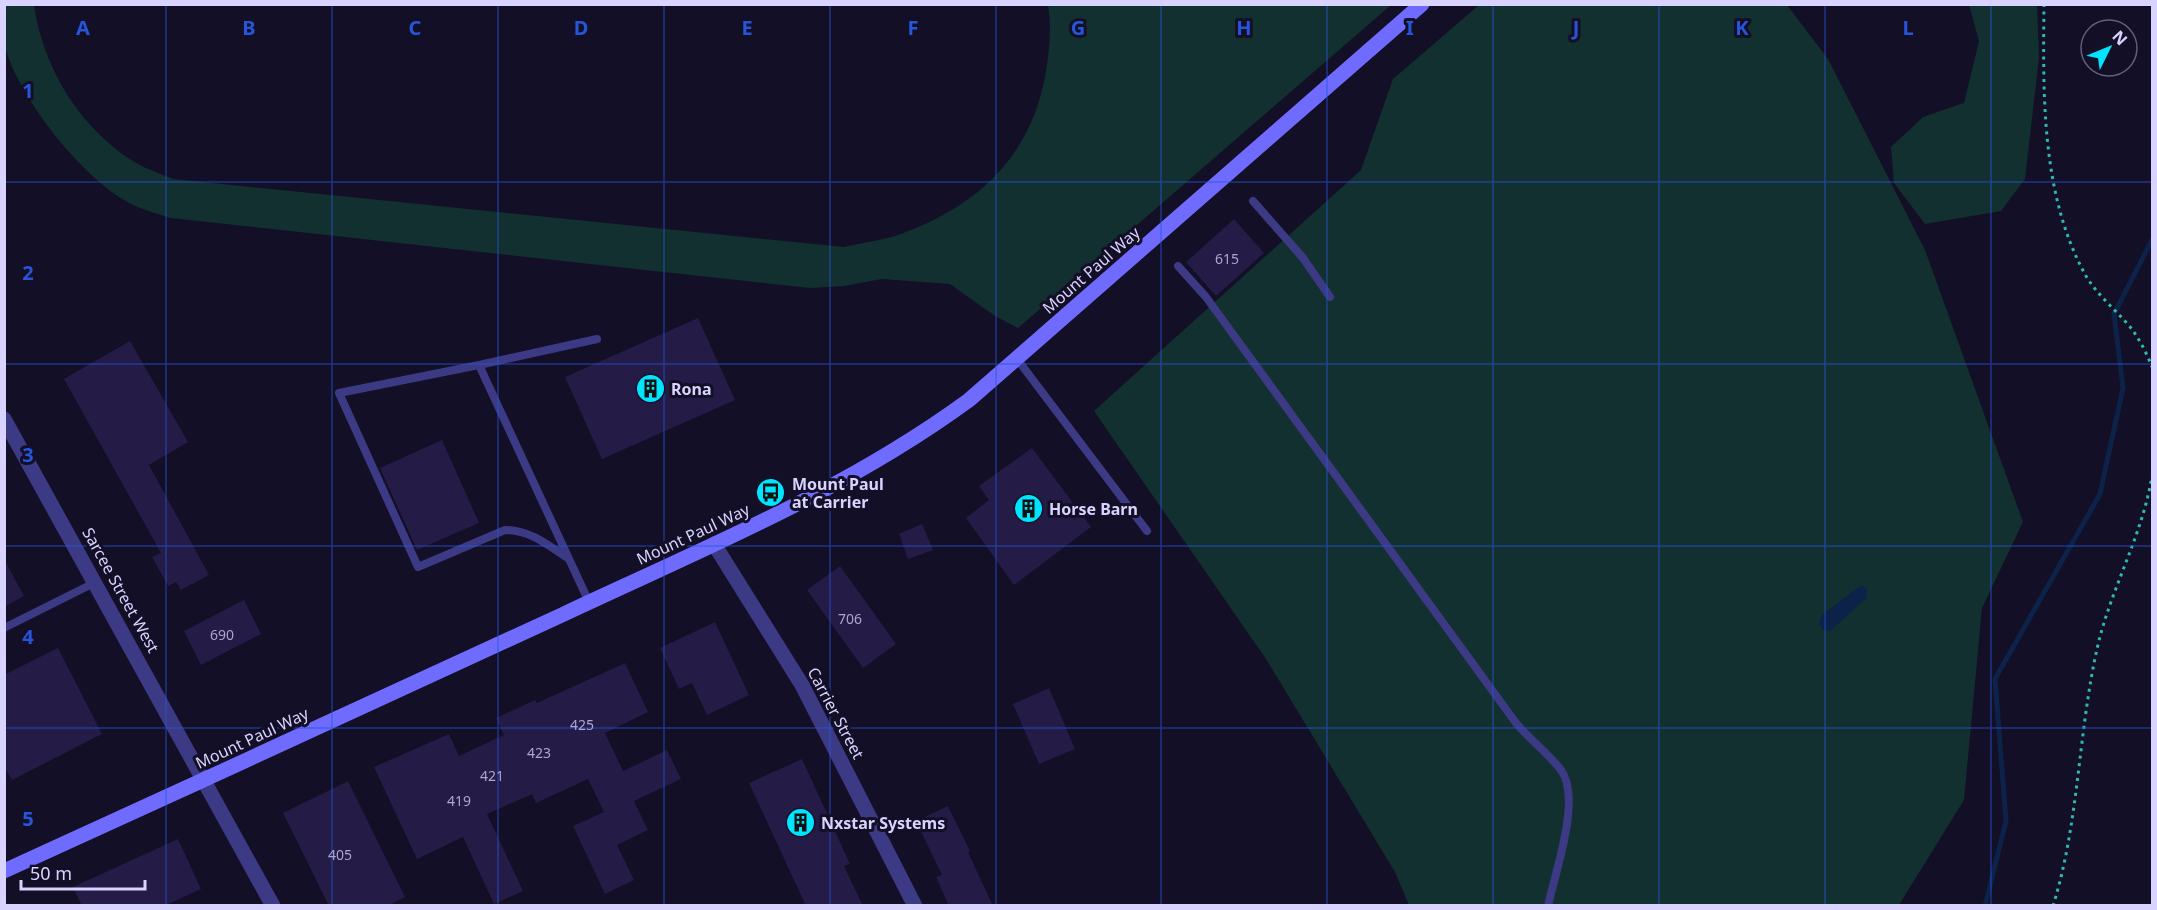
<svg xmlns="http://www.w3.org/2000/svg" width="2157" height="910" viewBox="0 0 2157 910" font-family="'Noto Sans',sans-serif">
<rect width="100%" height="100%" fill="#130f26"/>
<path fill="#12302f" d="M4,5H34C43,67 78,125 131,160C143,168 159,173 173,179L844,247C864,242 887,240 906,232C979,204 1030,156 1045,77C1049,54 1052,28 1048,5H1391L1018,328L995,316L950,284L882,279L844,286L810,288L171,218C155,213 139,209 124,200C80,174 17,96 5,46C2,33 4,18 4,5Z
M1479,5H1787L1828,59L1925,250L2023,522L1982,608L1964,800L1899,905H1409L1395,872L1266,659L1094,411L1361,170L1393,79Z
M1969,5H2037L2039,58L2025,179L2001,211L1925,224L1894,183L1891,147L1923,117L1964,103L1979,41Z"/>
<path fill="#0c2248" d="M1861,585L1867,589V598L1830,631L1823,630L1819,623L1822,615Z"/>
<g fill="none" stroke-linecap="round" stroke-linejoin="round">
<path stroke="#0c2248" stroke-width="5" d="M1985,906L2006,821L1995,679L2100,494L2123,388L2114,314L2152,240"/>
</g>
<path fill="#241b47" d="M1234,219L1264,253L1216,296L1186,262Z
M698,318L735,400L602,459L565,377Z
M130,341L188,442L149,465L209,575L181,590L176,582L168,586L152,557L161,553L64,379Z
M442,440L479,523L417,550L380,468Z
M1032,448L1091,527L1014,585L966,518L989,500L979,486Z
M922,524L933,550L908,559L899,534Z
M4,559L24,596L4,607Z
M840,566L896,644L863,668L807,590Z
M244,600L261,634L201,665L184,631Z
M715,622L749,695L707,715L692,683L679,689L660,648Z
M58,648L102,734L12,780L4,766V675Z
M625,663L648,712L605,733L623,771L667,750L681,779L634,801L648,830L617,845L634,880L605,894L573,826L604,812L588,779L536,803L532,794L487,814L523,891L494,904L463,837L417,859L374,767L449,734L459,756L504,735L496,718L535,700L537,703Z
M1049,688L1075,749L1039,764L1013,704Z
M802,759L850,864L844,866L863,906H806L749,783Z
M348,781L405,897L387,906H329L283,813Z
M948,806L970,851L968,852L993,906H949L936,877L942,875L916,821Z
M178,839L201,889L164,906H82L73,887Z"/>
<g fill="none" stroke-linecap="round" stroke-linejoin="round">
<path stroke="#2fb8b0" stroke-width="3" stroke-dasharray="3 4.5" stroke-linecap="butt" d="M2044,4C2043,94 2041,196 2086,276C2098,296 2116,310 2131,328C2140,340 2147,354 2152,367
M2053,906C2079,823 2078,734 2097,649C2110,590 2142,537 2152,476"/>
<path stroke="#3d3a85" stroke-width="8" d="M1253,201L1303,258L1330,297
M1178,266L1206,297L1516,723C1530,740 1548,753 1561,770C1582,799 1555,872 1548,906
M1017,359L1147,531
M479,365L339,393L418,567L505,530C530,530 548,545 569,559
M589,602L479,365L597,339
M4,628L96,582"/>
<path stroke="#3d3a85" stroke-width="15" d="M4,419L273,906
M714,544L802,685L915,906"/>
<path stroke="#6f6bff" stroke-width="15" d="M4,871C191,786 377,700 564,614C702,549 845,491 969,400L1422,4"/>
</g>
<path fill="none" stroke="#2655da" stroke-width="1.5" stroke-opacity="0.55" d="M166,4V906M332,4V906M498,4V906M664,4V906M830,4V906M996,4V906M1161,4V906M1327,4V906M1493,4V906M1659,4V906M1825,4V906M1991,4V906M4,182H2152M4,364H2152M4,546H2152M4,728H2152"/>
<defs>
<symbol id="building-disc" viewBox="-11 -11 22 22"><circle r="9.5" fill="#00e5ff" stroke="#130f26"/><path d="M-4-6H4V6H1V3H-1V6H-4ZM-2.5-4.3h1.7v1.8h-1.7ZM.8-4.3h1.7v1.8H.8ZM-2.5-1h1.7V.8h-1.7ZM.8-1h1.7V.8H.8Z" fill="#111"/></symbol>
<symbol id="bus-disc" viewBox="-11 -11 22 22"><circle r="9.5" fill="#00e5ff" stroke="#130f26"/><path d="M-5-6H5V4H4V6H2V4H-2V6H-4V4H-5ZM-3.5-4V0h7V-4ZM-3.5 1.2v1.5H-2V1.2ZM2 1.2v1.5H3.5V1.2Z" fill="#111"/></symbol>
</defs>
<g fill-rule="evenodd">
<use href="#building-disc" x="634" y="372" width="33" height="33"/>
<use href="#bus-disc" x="754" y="476" width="33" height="33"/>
<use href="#building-disc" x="1012" y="492" width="33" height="33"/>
<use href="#building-disc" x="784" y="806" width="33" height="33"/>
</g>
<g text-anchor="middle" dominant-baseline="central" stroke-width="6" stroke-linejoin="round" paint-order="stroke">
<g font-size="14" fill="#aca6d1">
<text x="1227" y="258">615</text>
<text x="850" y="618">706</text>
<text x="222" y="634">690</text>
<text x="582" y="724">425</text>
<text x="539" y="752">423</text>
<text x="492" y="775">421</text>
<text x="459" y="800">419</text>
<text x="340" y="854">405</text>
</g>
<g font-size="16" fill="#d9d4ff" stroke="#130f26">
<text transform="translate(1091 270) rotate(-41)">Mount Paul Way</text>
<text transform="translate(693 534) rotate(-25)">Mount Paul Way</text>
<text transform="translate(121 590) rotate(61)">Sarcee Street West</text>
<text transform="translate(836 713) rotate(62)">Carrier Street</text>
<text transform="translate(252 738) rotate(-25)">Mount Paul Way</text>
</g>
<g font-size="16" font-weight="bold" fill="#d9d4ff" stroke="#130f26" text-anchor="start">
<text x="671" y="389">Rona</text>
<text x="792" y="484">Mount Paul<tspan x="792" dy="18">at Carrier</tspan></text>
<text x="1049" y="509">Horse Barn</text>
<text x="821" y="823">Nxstar Systems</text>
</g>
</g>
<g font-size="20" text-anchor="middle" font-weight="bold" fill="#2655da" stroke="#130f26" stroke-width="6" stroke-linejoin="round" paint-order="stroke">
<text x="83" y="35">A</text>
<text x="249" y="35">B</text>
<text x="415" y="35">C</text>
<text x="581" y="35">D</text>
<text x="747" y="35">E</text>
<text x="913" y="35">F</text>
<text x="1078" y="35">G</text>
<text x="1244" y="35">H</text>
<text x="1410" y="35">I</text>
<text x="1576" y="35">J</text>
<text x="1742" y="35">K</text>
<text x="1908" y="35">L</text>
<text x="28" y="98">1</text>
<text x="28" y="280">2</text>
<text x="28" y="462">3</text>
<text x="28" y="644">4</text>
<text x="28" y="826">5</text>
</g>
<rect width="2157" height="910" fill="none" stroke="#d9d4ff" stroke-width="12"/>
<g transform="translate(2109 48) rotate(47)"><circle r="28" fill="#130f26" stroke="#625e7d" stroke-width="1.5"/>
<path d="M0-4.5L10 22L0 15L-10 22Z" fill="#00e5ff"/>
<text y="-9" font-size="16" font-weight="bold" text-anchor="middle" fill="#d9d4ff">N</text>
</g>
<path d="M21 880v9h124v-9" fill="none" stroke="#d9d4ff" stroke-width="3"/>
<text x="30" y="880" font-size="18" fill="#d9d4ff" stroke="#130f26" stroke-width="4.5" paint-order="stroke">50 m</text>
</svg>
